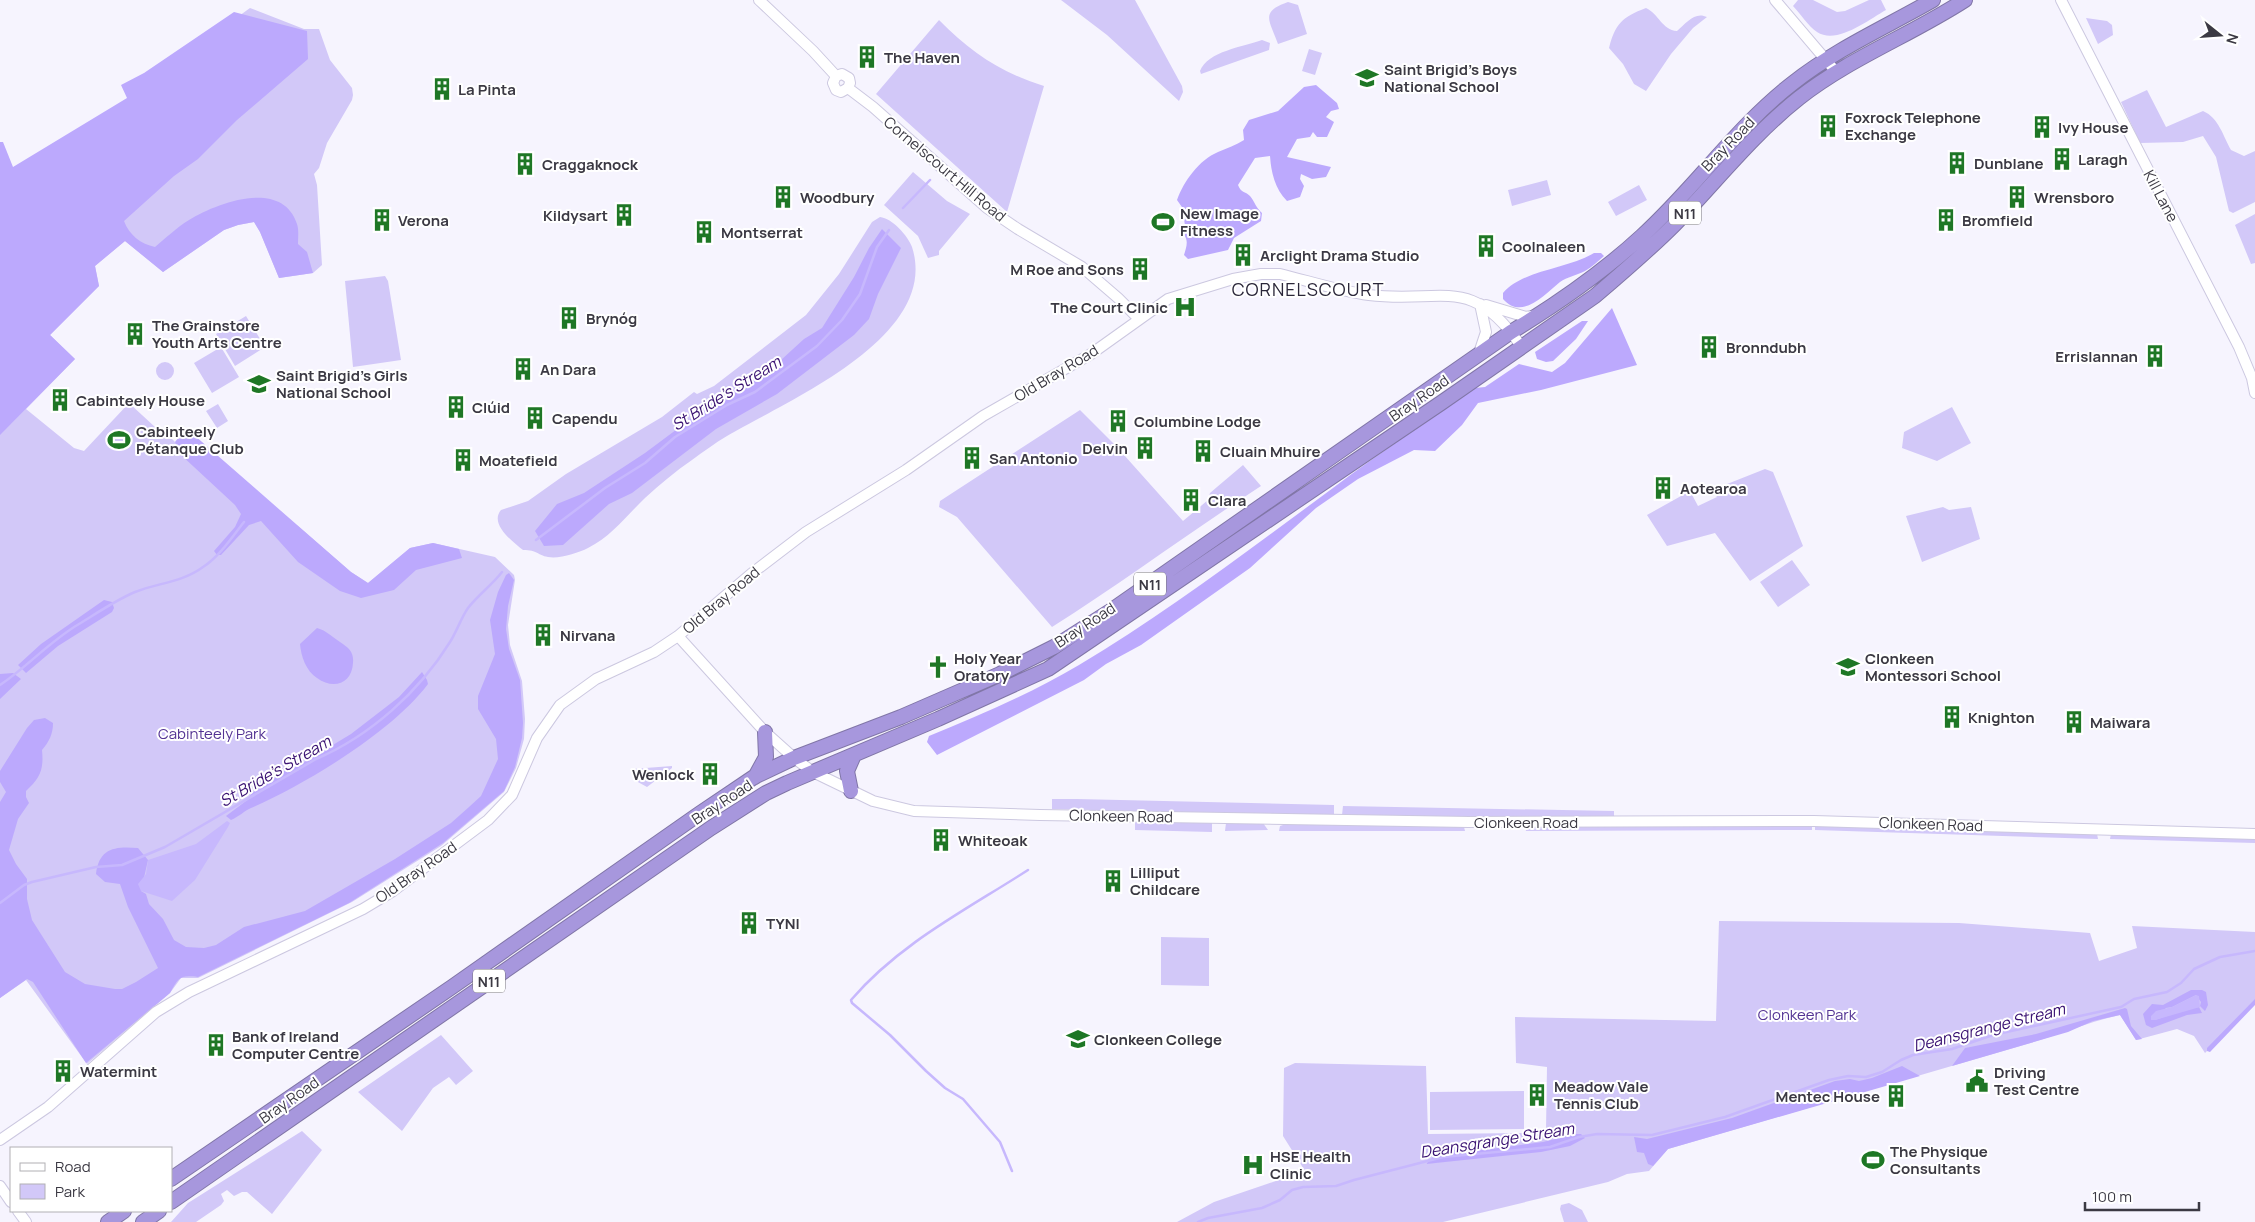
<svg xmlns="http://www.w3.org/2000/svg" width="2255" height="1222" viewBox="0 0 2255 1222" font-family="Manrope,sans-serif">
<rect width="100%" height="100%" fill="#f6f4fe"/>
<path fill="#d2c8f8" d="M1061,0H1135L1182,86L1183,92L1179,101L1107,35Z
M1798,0H1813L1837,12L1845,11L1869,0H1881L1886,10C1868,20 1837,45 1817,32C1808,26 1800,13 1793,6Z
M1288,2L1298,5L1307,34L1278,44C1270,21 1259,12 1288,2Z
M250,8L304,29H319L330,60L352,88L353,95L352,100L327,143L319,168L314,174L317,185L322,265L313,273L279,278L260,232L254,222L238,225L224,230L163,272L125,241L95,266L99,286L50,335L75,359L26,409L74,448L84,451L129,403L155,427L145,439L158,425L175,442L299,527L351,572L368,583L410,548L433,543L495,557L514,575L515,580L508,625L510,645L522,681L525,719L524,739L516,768L504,792L441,846L352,902L198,978H181L170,993L87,1064L26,980L0,998V171L20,215L148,82Z
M1646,8C1659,14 1662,30 1677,31C1686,23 1695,11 1707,17L1693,28L1671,54L1646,91L1634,84L1623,64L1609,48C1615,24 1622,17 1646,8Z
M2086,18L2107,21L2112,25L2113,35L2098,44Z
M939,20C971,52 999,72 1044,86L1007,212L876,94Z
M1262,40L1270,43L1269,50L1201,74L1200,71C1208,51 1243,47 1262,40Z
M1309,49L1322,53L1315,75L1302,71Z
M2147,90L2166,127L2203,111C2219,118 2223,136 2231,150L2244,156L2255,151V202L2233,213L2229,211L2216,157L2203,136L2183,142L2140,143L2121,102Z
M913,172L947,201L970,214L939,251V255L928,258L918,236L884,205Z
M1547,180L1551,195L1512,206L1508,190Z
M1639,185L1647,200L1616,216L1608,202Z
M2255,214V263L2251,264L2235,225Z
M880,217C892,218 908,236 912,247C941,337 786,401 727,436C715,443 703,452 692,460C676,471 660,484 645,498C627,515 612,536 588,548C578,553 560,559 548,557C537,555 538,550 523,550C513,542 489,524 501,510L528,501L566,474L662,417L694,392L697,394L714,386L806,315L839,274L872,222Z
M385,276L388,281L401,360L353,367L345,281Z
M246,316L265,347L235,366L216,334Z
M221,347L239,377L212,393L194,363Z
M156 371a9 9 0 1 1 18 0a9 9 0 1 1-18 0Z
M218,404L228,421L217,428L206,411Z
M1952,407L1971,443L1937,461L1902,448L1904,432Z
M1080,410L1116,446L1183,521L1208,500L1210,493L1217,487L1243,465L1261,486C1190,532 1123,582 1052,627L957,517L939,507L940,501Z
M1765,469L1773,472L1803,546L1750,581L1715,533L1667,546L1647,515L1690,491L1698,506L1717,497L1712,490Z
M1943,507L1949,510L1971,507L1980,539L1922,562L1906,516Z
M1792,560L1810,585L1778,607L1760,582Z
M672,766V768L647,787L636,781L631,772L632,769Z
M1052,799H1077L1334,805V816L1052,809Z
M1343,806L1614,811V817L1521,818L1342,815Z
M1135,821L1212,822V832L1135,830Z
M1226,823H1263L1268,830L1225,831Z
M1286,824L1464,827L1465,831H1279L1280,826Z
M1812,826V830L1526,831L1525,827Z
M1815,826L2097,834L2098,839L1815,830Z
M2111,834L2255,839V843L2110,839Z
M1719,921L1959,923L2090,933L2099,961L2137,948L2132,926L2255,932V1003L2205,1053L2194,1036L2177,1029L2136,1040L2120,1015C2088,1022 2058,1035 2027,1044L1668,1149L1649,1171L1627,1174L1608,1182L1443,1222H1177L1214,1202L1305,1171L1283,1136L1284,1068L1295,1063L1426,1066L1428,1134L1527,1133L1546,1130L1547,1067L1516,1063L1515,1017L1716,1021Z
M1161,937L1209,938V986L1161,985Z
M441,1035L473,1071L456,1085L449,1077L433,1088L402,1131L358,1092Z
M1524,1091V1129L1430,1130V1092Z
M302,1131L322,1150L272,1214L247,1192H242L234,1196L227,1190L221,1194L224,1201L221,1205L196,1222H171L188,1203Z
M1569,1203L1582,1210L1588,1222H1564L1560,1209L1561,1205Z"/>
<path fill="#bca9fd" d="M234,12L307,31L308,59L237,120L198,159L174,176L124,221C129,235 141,244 155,247C166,238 176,228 189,220C217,203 282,178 297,224C299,230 298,237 298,244L307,252L313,273L279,278L260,232L254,222L238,225L224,230L163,272L125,241L95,266L99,286L50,335L75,359L0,435V142H3L13,167L127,98L121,85L144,73Z
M1316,85L1337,103L1339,109L1331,111L1326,117L1334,122L1327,137H1317L1313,132L1310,137L1297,139L1287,157L1331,167L1326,177L1312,179L1301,174L1300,179L1304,186L1300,197L1287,201C1275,189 1271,172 1270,156L1255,158L1238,185C1241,193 1245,191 1250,196C1255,202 1256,208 1262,213L1261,221L1234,238L1228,250L1188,259L1184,255C1186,248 1189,241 1184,235C1187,224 1182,217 1184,210L1177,200C1184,181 1199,160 1218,152C1227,148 1236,145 1244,140L1243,130L1249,120L1278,111L1304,87Z
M882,229L901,248L878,294L869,319L854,335L777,394L716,429L632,493L609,504L563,545L544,546L535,531L557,504L584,493L645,453L700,412L720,402L741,382L757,376L781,360L804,339L822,328L854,277L869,248Z
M1594,253H1601L1604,256C1598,261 1592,267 1585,271C1577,275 1567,277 1560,282C1545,294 1522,321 1503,299V293C1522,270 1568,269 1594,253Z
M1612,308L1637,365L1541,390L1478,403L1462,425L1435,451L1414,450L1358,479L1316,508L1250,568L1141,645L1106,664L1084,680L937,755L927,742L929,736C980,715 1032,693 1079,665C1168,612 1250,549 1333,488C1379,453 1428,421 1475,388L1485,387L1519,364L1552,372L1565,363Z
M1582,321H1588L1576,339L1553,361L1546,362L1537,359L1535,352Z
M186,428L351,572L368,583L410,548L433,543L459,549L462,558L416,570L394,590L361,598L340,591L298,562L261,521L249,525L221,555H217L214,551L235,527L241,514L235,505L180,454L175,442Z
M509,573L514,580L508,606L506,629L509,649L520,680L523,723L522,738L515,767L504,791L443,843L349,903L198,977C180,975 179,977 170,993L86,1063L33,982L27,979L0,998V802L6,792L0,782V771L27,728L34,720L45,718L53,723C53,734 49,742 42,750C44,770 40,778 26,791V797L29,803L18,819L9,850L16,864L27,879V899L32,920L65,972L85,984L115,989H122L136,982L158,968L128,907L120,884L105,882L96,874C99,848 115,846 138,848L148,860L141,891L146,894L149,904L163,919L174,940L186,947L204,948L216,945L244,927L305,911L395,859L451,823L469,807L481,796L498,759L496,739L478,709V696L495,654L490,620L498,592L506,575Z
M104,600L112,602L114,608L112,612L58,646L26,673L18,665L41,644Z
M317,628C327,631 331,636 340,642C349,648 354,652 353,663C352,684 333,690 317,678C306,671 301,656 300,644Z
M422,672L427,680L428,684C392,732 306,784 251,808C244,811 240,816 231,820L226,816L246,801L252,793L288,768L303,763L351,734L399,697Z
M13,673L21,679L0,699V674Z
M2191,990H2202L2206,992L2208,1005L2205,1011L2200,1006L2201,1002L2196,995L2172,1007L2166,1008L2155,1020L2184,1010L2199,1007L2202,1013L2187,1015L2152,1028L2146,1025L2143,1014L2152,1004L2163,1005Z
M2255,999V1005L2210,1052L2207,1051V1048Z
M2125,1008L2127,1009L2131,1026L2142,1039L2136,1040L2120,1015L2093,1021L2068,1032L1952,1066L1965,1048L2036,1034Z
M1902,1066L1920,1076L1668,1149L1653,1166L1648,1164L1644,1153L1637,1152L1634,1137L1647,1139L1732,1118L1835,1081L1850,1079L1859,1081L1872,1078Z
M1576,1134H1581L1585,1138L1570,1146L1541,1152L1426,1164L1435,1155L1450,1150H1484L1543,1142Z"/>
<path fill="#c7b8fd" d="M227,821L230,823L228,827L195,880L172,901L141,891L138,884L146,874L148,860L196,844Z
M2196,995L2199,996L2200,1007L2155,1020H2151V1016L2156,1011L2172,1007Z"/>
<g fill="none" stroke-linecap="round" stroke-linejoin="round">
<path stroke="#c7b8fd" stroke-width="2.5" d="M903,208L930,180
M536,540L605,488L645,463L675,437L727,405L755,392L817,346L842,320L860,294L877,247L889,230
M0,685C27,667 50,641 79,624C97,613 116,600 135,592C158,583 183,582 203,567C219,557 232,537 244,522
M0,903L24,885L32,882L96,867L122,865L165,847L316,759C370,736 419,692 450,642C457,631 461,618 468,608C478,595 492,585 502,572
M1012,1171L1000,1142L963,1099L945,1088L926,1071L890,1035L852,1003L851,1000C900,943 966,910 1028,870
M1198,1222L1208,1218L1262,1208L1280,1200L1292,1190L1303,1187L1336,1186L1354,1180L1443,1157L1550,1147L1579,1137L1597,1134L1652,1135L1725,1117L1829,1080L1848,1076L1866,1077L1882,1072L1901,1060L1913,1055L1952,1049L1993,1035L2121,1007L2134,999L2167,992L2181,983L2194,969L2220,957L2255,951"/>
<defs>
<path id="secondary" d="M759,0L813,51L836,76
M1775,0L1837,73
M2061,0L2239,347L2252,378L2255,393
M836,76L833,83L836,90L841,92L848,88
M836,76L842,74L849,78L850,83L848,88
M848,88L873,107L987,208L1018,229L1082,267L1118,298L1139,319
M1486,305L1526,317L1537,315
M1478,356L1486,332L1480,304
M678,636L765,732L794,758L813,772L873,801L914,811L1040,815L1469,822L1814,821L2255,834
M0,1140L48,1107L156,1012L189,992L363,909L393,891L488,820L512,795L537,738L560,705L596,679L654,652L678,636L751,574L806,532L906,470L983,416L1091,354L1168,299L1233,279L1261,274H1280C1309,281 1339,291 1369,295C1442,304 1471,273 1521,346
M0,1186L11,1202
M18,1211L26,1222"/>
<path id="highway" d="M755,777L766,757L765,732
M851,791L847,771L854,755
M171,1179L452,987L699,814L754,777L794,758L901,717L1000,674L1054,647L1109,612L1511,332C1557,304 1602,273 1642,236C1695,188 1736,127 1793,83C1836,49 1886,27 1933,0
M171,1202L711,828L766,793L787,783L938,719L1048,669L1441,403L1595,296C1622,273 1649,250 1674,225C1715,183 1752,135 1799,98C1850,58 1911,35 1965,0
M108,1222L124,1211
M143,1222L159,1211"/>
</defs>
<use href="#secondary" stroke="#ccc8e0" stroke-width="12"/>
<use href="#highway" stroke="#8176a7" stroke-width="16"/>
<use href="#secondary" stroke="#fff" stroke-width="10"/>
<use href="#highway" stroke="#a797dd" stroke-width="14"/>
</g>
<defs>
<symbol id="building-bare" viewBox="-9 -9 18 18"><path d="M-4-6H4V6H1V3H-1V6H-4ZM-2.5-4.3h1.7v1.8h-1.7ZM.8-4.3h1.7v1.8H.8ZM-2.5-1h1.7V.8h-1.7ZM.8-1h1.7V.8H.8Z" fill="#1e7725" stroke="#fff" stroke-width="2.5" paint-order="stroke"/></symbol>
<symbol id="school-bare" viewBox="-9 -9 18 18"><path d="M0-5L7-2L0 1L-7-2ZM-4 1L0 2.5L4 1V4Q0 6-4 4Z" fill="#1e7725" stroke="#fff" stroke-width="2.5" paint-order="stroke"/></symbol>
<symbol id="stadium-bare" viewBox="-9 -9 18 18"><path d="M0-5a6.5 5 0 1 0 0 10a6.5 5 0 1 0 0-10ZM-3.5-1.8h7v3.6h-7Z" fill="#1e7725" stroke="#fff" stroke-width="2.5" paint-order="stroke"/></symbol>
<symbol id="hospital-bare" viewBox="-9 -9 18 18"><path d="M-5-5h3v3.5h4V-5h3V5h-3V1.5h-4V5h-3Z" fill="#1e7725" stroke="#fff" stroke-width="2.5" paint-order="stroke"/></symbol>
<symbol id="church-bare" viewBox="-9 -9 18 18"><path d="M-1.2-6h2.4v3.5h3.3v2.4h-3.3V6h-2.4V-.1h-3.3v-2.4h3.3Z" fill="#1e7725" stroke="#fff" stroke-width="2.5" paint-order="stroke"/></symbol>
<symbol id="civic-bare" viewBox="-9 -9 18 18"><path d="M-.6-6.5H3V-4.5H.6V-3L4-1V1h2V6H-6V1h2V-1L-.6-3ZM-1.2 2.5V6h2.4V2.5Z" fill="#1e7725" stroke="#fff" stroke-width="2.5" paint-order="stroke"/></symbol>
</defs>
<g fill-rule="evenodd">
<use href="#building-bare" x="851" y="41" width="32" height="32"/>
<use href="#school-bare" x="1351" y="62" width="32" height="32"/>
<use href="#building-bare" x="426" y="73" width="32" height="32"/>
<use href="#building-bare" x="1812" y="110" width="32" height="32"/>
<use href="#building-bare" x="2026" y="111" width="32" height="32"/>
<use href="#building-bare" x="2046" y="143" width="32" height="32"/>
<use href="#building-bare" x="1941" y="147" width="32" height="32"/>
<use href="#building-bare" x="509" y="148" width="32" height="32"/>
<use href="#building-bare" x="767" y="181" width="32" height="32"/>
<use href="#building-bare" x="2001" y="181" width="32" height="32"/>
<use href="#building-bare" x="608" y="199" width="32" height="32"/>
<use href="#building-bare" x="366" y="204" width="32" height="32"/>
<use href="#building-bare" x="1930" y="204" width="32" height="32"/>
<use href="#stadium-bare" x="1147" y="206" width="32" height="32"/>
<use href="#building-bare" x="688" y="216" width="32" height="32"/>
<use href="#building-bare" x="1470" y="230" width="32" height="32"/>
<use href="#building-bare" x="1227" y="239" width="32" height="32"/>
<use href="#building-bare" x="1124" y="253" width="32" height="32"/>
<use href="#hospital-bare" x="1169" y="291" width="32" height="32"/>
<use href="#building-bare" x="553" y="302" width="32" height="32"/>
<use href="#building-bare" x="119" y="318" width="32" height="32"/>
<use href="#building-bare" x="1693" y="331" width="32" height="32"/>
<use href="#building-bare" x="2139" y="340" width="32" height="32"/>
<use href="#building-bare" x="507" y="353" width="32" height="32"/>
<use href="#school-bare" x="243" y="368" width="32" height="32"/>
<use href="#building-bare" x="44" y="384" width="32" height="32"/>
<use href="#building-bare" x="440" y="391" width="32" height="32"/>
<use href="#building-bare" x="519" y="402" width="32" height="32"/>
<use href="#building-bare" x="1102" y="405" width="32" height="32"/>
<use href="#stadium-bare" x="103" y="424" width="32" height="32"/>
<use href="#building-bare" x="1129" y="432" width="32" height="32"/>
<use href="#building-bare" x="1187" y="435" width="32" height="32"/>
<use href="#building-bare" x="956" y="442" width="32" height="32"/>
<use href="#building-bare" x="447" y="444" width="32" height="32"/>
<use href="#building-bare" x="1647" y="472" width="32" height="32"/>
<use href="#building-bare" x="1175" y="484" width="32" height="32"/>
<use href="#building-bare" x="527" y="619" width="32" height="32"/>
<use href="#church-bare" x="922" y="651" width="32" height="32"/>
<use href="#school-bare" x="1832" y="651" width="32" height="32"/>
<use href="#building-bare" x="1936" y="701" width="32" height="32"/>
<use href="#building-bare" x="2058" y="706" width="32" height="32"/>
<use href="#building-bare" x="694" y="758" width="32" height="32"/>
<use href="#building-bare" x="925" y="824" width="32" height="32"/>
<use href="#building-bare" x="1097" y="865" width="32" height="32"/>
<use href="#building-bare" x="733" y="907" width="32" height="32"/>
<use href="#school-bare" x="1062" y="1023" width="32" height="32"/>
<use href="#building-bare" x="200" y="1029" width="32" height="32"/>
<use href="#building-bare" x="47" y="1055" width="32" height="32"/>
<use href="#civic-bare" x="1961" y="1065" width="32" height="32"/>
<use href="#building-bare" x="1521" y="1079" width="32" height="32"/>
<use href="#building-bare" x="1880" y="1080" width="32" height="32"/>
<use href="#stadium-bare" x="1857" y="1144" width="32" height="32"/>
<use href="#hospital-bare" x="1237" y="1149" width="32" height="32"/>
</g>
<g text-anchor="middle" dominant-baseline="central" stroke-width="4" stroke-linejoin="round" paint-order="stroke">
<g fill="#fff" stroke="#76747b" stroke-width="1">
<rect x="1669" y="201.5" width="32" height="23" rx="4"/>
<rect x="1134" y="572.5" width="32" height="23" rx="4"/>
<rect x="473" y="969.5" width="32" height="23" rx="4"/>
</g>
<g font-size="14" font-weight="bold" fill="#3b3943">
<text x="1685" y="213">N11</text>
<text x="1150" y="584">N11</text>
<text x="489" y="981">N11</text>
</g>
<g font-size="15" font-weight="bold" fill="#3b3943" stroke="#fff" text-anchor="start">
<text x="884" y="57">The Haven</text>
<text x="1384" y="69">Saint Brigid's Boys<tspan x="1384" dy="17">National School</tspan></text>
<text x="458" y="89">La Pinta</text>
<text x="1845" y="117">Foxrock Telephone<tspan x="1845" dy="17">Exchange</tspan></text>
<text x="2058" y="127">Ivy House</text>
<text x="2078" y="159">Laragh</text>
<text x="1974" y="163">Dunblane</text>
<text x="542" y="164">Craggaknock</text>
<text x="800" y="197">Woodbury</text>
<text x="2034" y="197">Wrensboro</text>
<text x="1180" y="213">New Image<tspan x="1180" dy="17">Fitness</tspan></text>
<text x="608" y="215" text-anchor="end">Kildysart</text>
<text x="398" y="220">Verona</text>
<text x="1962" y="220">Bromfield</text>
<text x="721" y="232">Montserrat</text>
<text x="1502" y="246">Coolnaleen</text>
<text x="1260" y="255">Arclight Drama Studio</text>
<text x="1124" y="269" text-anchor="end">M Roe and Sons</text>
<text x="1168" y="307" text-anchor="end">The Court Clinic</text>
<text x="586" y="318">Brynóg</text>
<text x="152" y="325">The Grainstore<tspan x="152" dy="17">Youth Arts Centre</tspan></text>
<text x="1726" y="347">Bronndubh</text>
<text x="2138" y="356" text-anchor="end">Errislannan</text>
<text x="540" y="369">An Dara</text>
<text x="276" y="375">Saint Brigid's Girls<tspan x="276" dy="17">National School</tspan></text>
<text x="76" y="400">Cabinteely House</text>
<text x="472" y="407">Clúid</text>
<text x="552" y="418">Capendu</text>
<text x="1134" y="421">Columbine Lodge</text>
<text x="136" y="431">Cabinteely<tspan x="136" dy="17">Pétanque Club</tspan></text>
<text x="1128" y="448" text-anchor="end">Delvin</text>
<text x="1220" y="451">Cluain Mhuire</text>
<text x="989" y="458">San Antonio</text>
<text x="479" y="460">Moatefield</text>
<text x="1680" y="488">Aotearoa</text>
<text x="1208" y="500">Clara</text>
<text x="560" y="635">Nirvana</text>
<text x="954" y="658">Holy Year<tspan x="954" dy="17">Oratory</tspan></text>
<text x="1865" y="658">Clonkeen<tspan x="1865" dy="17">Montessori School</tspan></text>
<text x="1968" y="717">Knighton</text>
<text x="2090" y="722">Maiwara</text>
<text x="694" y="774" text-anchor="end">Wenlock</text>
<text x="958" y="840">Whiteoak</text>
<text x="1130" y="872">Lilliput<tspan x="1130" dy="17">Childcare</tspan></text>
<text x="766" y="923">TYNI</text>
<text x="232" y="1036">Bank of Ireland<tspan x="232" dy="17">Computer Centre</tspan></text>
<text x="1094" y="1039">Clonkeen College</text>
<text x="80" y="1071">Watermint</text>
<text x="1994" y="1072">Driving<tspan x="1994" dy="17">Test Centre</tspan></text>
<text x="1554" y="1086">Meadow Vale<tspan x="1554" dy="17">Tennis Club</tspan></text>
<text x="1880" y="1096" text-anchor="end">Mentec House</text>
<text x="1890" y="1151">The Physique<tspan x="1890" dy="17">Consultants</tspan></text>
<text x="1270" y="1156">HSE Health<tspan x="1270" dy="17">Clinic</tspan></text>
</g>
<g font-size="15" fill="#3b3943" stroke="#fff">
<text transform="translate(1728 144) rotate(-46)">Bray Road</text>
<text transform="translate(945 169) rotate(40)">Cornelscourt Hill Road</text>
<text transform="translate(2161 196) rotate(62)">Kill Lane</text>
<text transform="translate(1056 373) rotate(-31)">Old Bray Road</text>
<text transform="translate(1419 398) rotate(-35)">Bray Road</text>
<text transform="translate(721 600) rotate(-40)">Old Bray Road</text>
<text transform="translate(1085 625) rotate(-33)">Bray Road</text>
<text transform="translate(722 802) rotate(-33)">Bray Road</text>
<text transform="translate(1121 816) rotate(1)">Clonkeen Road</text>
<text x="1526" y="822">Clonkeen Road</text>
<text transform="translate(1931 824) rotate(2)">Clonkeen Road</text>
<text transform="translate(416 872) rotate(-35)">Old Bray Road</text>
<text transform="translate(289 1100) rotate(-35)">Bray Road</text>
</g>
<g font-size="15" fill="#533393" stroke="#fff">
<text x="212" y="733">Cabinteely Park</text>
<text x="1807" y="1014">Clonkeen Park</text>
</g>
<g font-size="16" font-style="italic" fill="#391172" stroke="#fff">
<text transform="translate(726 393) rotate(-32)">St Bride's Stream</text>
<text transform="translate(275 771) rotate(-30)">St Bride's Stream</text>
<text transform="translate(1989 1027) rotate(-14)">Deansgrange Stream</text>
<text transform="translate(1497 1140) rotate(-9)">Deansgrange Stream</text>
</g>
<g font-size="18" letter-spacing="1" fill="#2a2639" stroke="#fff">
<text x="1308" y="289">CORNELSCOURT</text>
</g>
</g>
<rect x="10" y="1147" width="162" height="65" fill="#ffffff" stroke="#b1b0b4"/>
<rect x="20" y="1163" width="25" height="8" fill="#ffffff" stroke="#b1b0b4"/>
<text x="55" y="1172" font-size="15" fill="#3b3943">Road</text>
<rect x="20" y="1184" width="25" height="15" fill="#d2c8f8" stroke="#b1b0b4"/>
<text x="55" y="1197" font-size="15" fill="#3b3943">Park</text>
<g transform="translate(2220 35) rotate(107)" stroke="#ffffff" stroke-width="4" paint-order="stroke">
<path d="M0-4L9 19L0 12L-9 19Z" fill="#3b3943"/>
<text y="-8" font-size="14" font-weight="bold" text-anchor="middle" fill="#3b3943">N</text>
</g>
<path d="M2085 1202v8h114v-8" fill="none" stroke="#3b3943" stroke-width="2.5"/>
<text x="2092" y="1202" font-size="15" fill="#3b3943" stroke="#ffffff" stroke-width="4" paint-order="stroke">100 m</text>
</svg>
